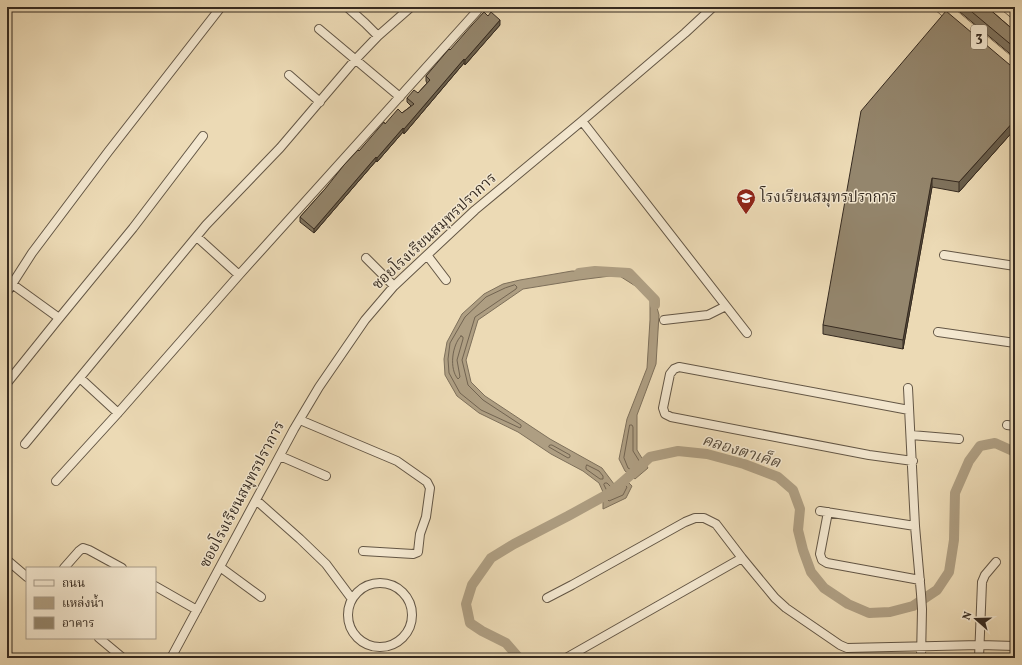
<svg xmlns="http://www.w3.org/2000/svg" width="1022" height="665" viewBox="0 0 1022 665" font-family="Vollkorn,'Noto Serif Thai',serif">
<rect width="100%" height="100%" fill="#ecdab5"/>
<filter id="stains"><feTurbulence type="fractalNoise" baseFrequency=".005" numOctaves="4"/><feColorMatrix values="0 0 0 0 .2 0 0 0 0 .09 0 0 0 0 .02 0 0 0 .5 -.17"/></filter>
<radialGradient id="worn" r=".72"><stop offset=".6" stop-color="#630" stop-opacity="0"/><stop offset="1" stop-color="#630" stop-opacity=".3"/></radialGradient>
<path fill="#ae9e82" stroke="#7e705b" d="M572,271L616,272L631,274L655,300L659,315L656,364L637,415V450L648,468L635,479L625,471L619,459L627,419L647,368L650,320V301L637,287L618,275L579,280L523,289L478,320L466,360L471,382L485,396L550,439L602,468L614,484L623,477L632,486L626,498L603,509V492L599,483L583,471L551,454L518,432L479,413L457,396L445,375L444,359L447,342L462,314L484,294L503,284L520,280Z"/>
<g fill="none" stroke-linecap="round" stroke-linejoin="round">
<path stroke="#726451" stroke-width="1" d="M515,285L517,287L516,289L475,317L462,360L468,385L483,400L521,425V427L520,428L481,410L460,393L449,373L448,359L450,343L465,317L486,297L505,288Z
M461,336L463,337V339L457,360L460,377L458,379C449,369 452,345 461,336Z
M630,425H632L633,427V451L643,467L642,468L636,473L628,468L624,458Z
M550,445H552L570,455V457L568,458L549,447Z
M587,465L599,471L603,476V479H600L586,469V467Z
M605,483H607L611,487L614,488L623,483L627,487L623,495L609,501L607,499V491L604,485Z"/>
<path stroke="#ae9e82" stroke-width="10" d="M579,273L595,271L629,273L655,300V305
M519,658L506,643L482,631L470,623L466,604L472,585L491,558L514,544L568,516L610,493L634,472L650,457L678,451L707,454L744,464L778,477L793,490L800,509L798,530L803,550L811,572L824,588L848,604L869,613L890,612L913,606L937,590L949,572L954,540L955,493L969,461L980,446L995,443L1015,452"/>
<defs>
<path id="minor" d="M347,7L365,23L378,36
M319,29L400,97
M289,75L320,102
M582,121L747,333
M197,237L239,275
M427,255L446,280
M944,255L1015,266
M366,258L394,286
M12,284L59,318
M7,292L32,253L108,152L221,7
M664,320L708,315L726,306
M938,332L1015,343
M80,378L118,413
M7,383L56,322L133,228L203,136
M908,388L915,526L921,594L922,609L921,658
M909,410L679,367L674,369L670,374L663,408L665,414L671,417L869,455L913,461
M300,420L397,461L427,482L430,488L426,517L420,534L418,552L413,554L363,551
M1007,425L1015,426
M911,435L959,439
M25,444L206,225L280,148L355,60L378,36L411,7
M280,456L326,476
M56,481L118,413L239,275L477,11
M256,500L300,539L326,564L352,599
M820,511L915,526
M828,512L820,554L822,560L827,563L920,580
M7,560L27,577
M220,567L261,597
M64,568L79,551L83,548L89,550L122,568
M348 615a32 32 0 1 1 64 0a32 32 0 1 1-64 0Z
M155,586L197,610
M547,598L572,585L685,522L695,518H704L716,524L742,558L775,598L786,608L840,645L847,648L980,645L1015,646
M99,638L123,658
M171,658L294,429L319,387L365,320L394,286L475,210L582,121L685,33L713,7
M566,658L742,558
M979,658L982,582L985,575L996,562"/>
<path id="trunk" d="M942,7L1015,68
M988,7L1015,30"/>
</defs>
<use href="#minor" stroke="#635645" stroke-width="10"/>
<use href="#trunk" stroke="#352a20" stroke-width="14"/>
<use href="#minor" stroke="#f3e7cf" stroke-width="8"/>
<use href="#trunk" stroke="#ecdab5" stroke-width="13"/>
</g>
<path fill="#7f735e" stroke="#352a20" d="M954,7H987L1010,27L1015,28V58Z
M488,16L500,25L465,65L464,63L404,134L403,132L377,162L376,161L314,233L300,222V217L359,151L385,124L402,113L411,106L407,102V98L418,93L427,83L426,81V76L450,50Z
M1010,65L1013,66H1015V129L959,192L932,187L903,349L823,334V325Z"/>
<path fill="#685e4c" stroke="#352a20" d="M500,20V25L465,65V60Z
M464,59V63L404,134V129Z
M1015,120V129L959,192V182Z
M403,128V132L377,162V158Z
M376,157V161L314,233V229Z
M932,178V187L903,349V340Z"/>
<path fill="#94866d" stroke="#352a20" d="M966,7H987L1010,27L1015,28V48Z
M946,11L1010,65L1013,66H1015V120L959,182L932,178L903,340L823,325L861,111Z
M484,12L488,16L491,12L500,20L465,60L464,59L404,129L403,128L377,158L376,157L314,229L300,217L325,189L344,165L358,150L359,151L384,122L385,124L398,109L402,113L414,104L407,98L414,90L418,93L430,80L426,76L449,49L450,50L472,25Z"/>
<defs>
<symbol id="school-pin" viewBox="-11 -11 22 30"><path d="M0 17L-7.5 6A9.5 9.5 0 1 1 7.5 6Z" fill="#8f2418" stroke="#f3e7cf"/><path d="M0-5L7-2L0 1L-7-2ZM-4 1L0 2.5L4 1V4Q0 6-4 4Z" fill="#fff"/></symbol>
</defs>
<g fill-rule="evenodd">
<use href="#school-pin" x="735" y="187" width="22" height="30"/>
</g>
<g text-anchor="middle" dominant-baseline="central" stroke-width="3" stroke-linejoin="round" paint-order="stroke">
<rect fill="#f3e7cf" stroke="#6e6354" stroke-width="1" x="971" y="25" width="16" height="24" rx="3"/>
<g font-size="14" font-weight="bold" fill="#352a20">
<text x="979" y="37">3</text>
</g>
<g font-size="15" fill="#352a20" stroke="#f3e7cf" text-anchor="start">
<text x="760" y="198">โรงเรียนสมุทรปราการ</text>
</g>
<g font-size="15" fill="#352a20" stroke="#f3e7cf">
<text transform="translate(435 232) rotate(-43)">ซอยโรงเรียนสมุทรปราการ</text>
<text transform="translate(243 495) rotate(-62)">ซอยโรงเรียนสมุทรปราการ</text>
</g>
<g font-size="16" font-style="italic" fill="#594d3d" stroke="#f3e7cf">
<text transform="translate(741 452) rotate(17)">คลองตาเค็ด</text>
</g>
</g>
<rect width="1022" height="665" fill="none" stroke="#ecdab5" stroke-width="24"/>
<rect x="8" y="8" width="1006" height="649" fill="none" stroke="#352a20" stroke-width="2"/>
<rect x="12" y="12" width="998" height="641" fill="none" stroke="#352a20"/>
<rect x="26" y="567" width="130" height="72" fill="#f3e7cf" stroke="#a79b89"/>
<rect x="34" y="580" width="20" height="6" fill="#f3e7cf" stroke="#a79b89"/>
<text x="62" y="587" font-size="12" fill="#352a20">ถนน</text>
<rect x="34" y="597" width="20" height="12" fill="#ae9e82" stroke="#a79b89"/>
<text x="62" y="607" font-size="12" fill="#352a20">แหล่งน้ำ</text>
<rect x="34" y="617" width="20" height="12" fill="#94866d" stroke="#a79b89"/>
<text x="62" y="627" font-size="12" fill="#352a20">อาคาร</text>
<g transform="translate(976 619) rotate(290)" stroke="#f3e7cf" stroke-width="3" paint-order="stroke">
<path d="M0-3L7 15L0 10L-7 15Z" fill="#352a20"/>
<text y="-6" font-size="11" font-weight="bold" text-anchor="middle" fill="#352a20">N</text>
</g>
<rect width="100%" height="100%" filter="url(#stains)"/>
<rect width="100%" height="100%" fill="url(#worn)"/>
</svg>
